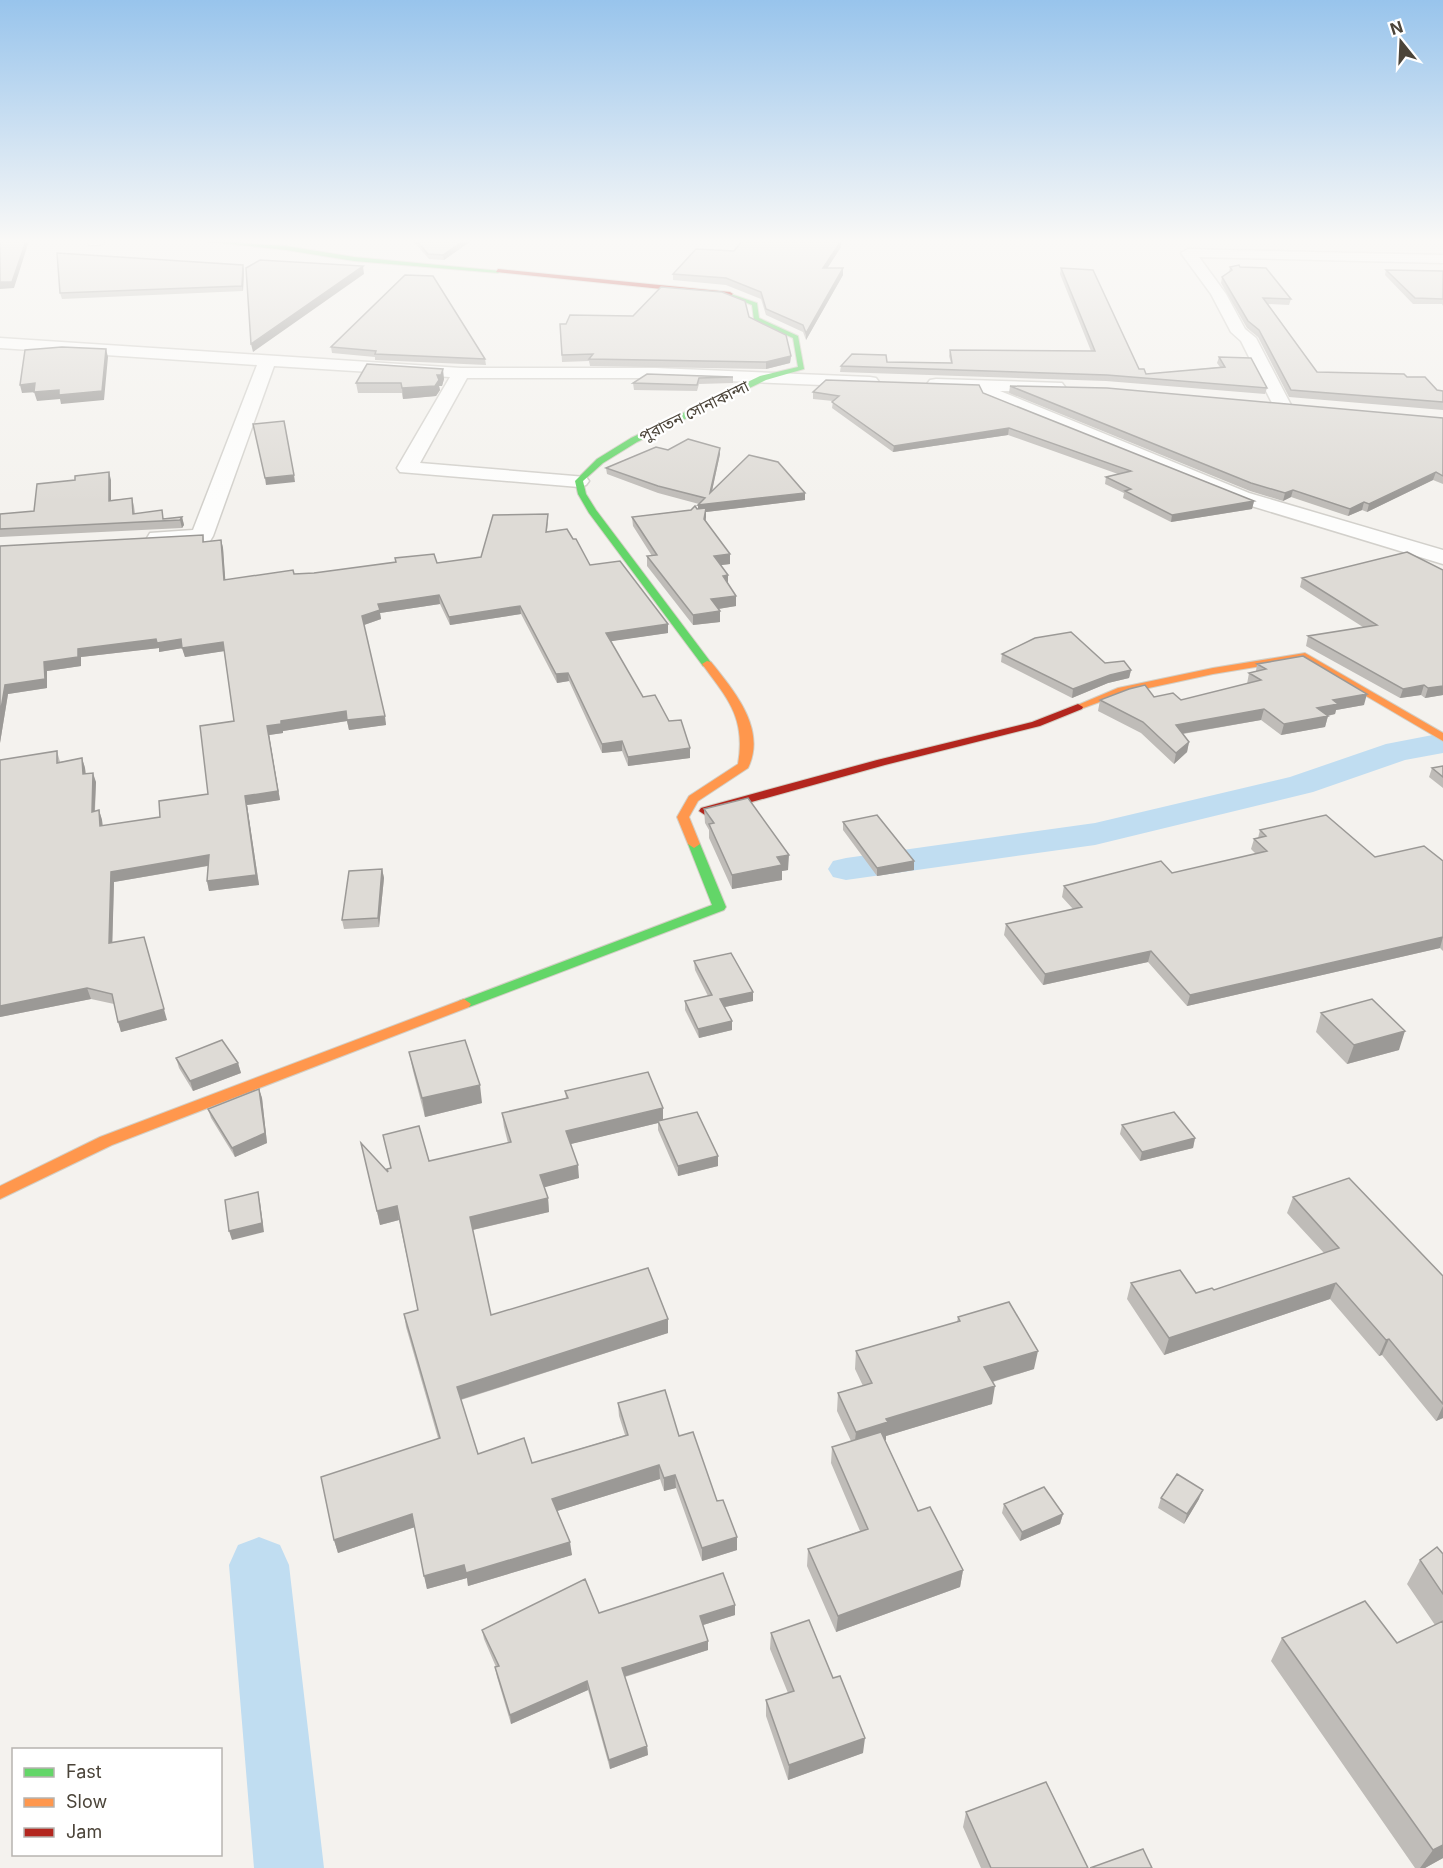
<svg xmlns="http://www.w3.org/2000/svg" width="1443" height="1868" viewBox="0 0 1443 1868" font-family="Inter,'Noto Sans Bengali',sans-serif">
<rect width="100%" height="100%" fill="#f4f2ee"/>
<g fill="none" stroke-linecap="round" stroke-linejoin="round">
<path fill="#c0ddf1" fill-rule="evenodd" d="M1443,733V753L1405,760L1313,792L1095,845L846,880L833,877L828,869L833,861L846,858L1095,823L1290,777L1386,744Z
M259,1537L280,1545L289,1565L324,1868H254L229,1565L238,1545Z"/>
<defs>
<path id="street" d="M88,241H105L99,245H89Z
M1188,249L1443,255V263L1199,257L1226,294L1245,329L1256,338L1291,405L1288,409H1276L1273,405L1241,341L1231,332L1211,294L1181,253Z
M0,338L461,368H656L870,377L876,378L879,382L876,386L870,387L656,378H467L420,463L586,477L589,481L586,485L579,487L400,472L397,468L450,377L274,366L213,536L210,541C192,545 168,547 150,543L147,538L150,533L193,530L257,365L0,348Z
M936,379L1062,383L1065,387L1062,391L1056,392L1000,391L1249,493L1443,550V564L1235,501L983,397L980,393L982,390L930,388L927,384L930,380Z"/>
<path id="fast" d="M204,241L286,246L354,257L501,271L498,273L354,261L286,250Z
M728,293L757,303L759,318L798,336L804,369L766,380L637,442L603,463L583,481L586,494L596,510L712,664L707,667L703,666L589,513L578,494L575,481L597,459L631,438L760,376L798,367L793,338L754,320L752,305L728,295Z
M694,840L700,844L726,907L724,910L469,1007H459L457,1004L459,1001L712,905L688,844Z"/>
<path id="slow" d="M1305,653L1443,733V741L1303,659L1213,674L1121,694L1078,710L1073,707L1118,688L1213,668Z
M707,661L711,662C734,691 767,729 748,768L698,801L689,817L700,844L694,848L688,844L677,817L689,796L738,764C746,718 728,699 702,664Z
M464,999L471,1004L469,1007L112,1145L0,1199V1186L100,1137Z"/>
<path id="jam" d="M498,269L730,292L733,294L730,296L496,272Z
M1078,704L1083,707L1082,709L1040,726L885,765L705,815L699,811L701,808L877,760L1032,722Z"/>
</defs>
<use href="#street" stroke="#d2d0cb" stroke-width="3"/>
<use href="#fast" stroke="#d3cfc5" stroke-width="2"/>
<use href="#slow" stroke="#d3cfc5" stroke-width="2"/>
<use href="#jam" stroke="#d3cfc5" stroke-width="2"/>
<use href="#street" fill="#fdfdfc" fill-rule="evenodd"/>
<use href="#fast" fill="#63d668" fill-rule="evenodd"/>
<use href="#slow" fill="#ff974d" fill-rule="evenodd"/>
<use href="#jam" fill="#b3261e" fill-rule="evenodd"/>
</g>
<path fill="#bfbcb8" d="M413,241H471L444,260L429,259Z
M841,241V247L827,268L843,275L806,340L803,332L766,315L761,299L726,285L673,280V274L734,251Z
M1230,267H1240L1291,299L1289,305L1268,304L1317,372L1407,377L1437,390L1443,391V410L1289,397L1258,337L1247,328L1221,283L1222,277L1229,272Z
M1061,268L1139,369L1146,374L1220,367L1217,363L1219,357L1267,388L1265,394L1106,381L840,372L841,366L887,362L951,363L949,356L950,350L1091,351L1060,274Z
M244,270L243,291L62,299L60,293Z
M1386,270L1443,271V306L1442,304H1413L1385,275Z
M749,317L791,356L790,363L766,369L590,366L589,361L562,362L560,324Z
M331,347L485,359L486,365L375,360V357L332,353Z
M647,374L733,377V383L699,384L697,391L634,390L633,383Z
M444,379L442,386H439L440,390L436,396L403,399L402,393H358L356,383Z
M1010,386L1443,418V484L1433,480L1367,512L1362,510L1348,516L1291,497L1283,501L1250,491L1009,393Z
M813,392L983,393L1254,501L1252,509L1171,522L1123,498L1124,493L1105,484L1106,477L1118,474L1008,435L893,452L832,408L833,401L813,399Z
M668,450L720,454L712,491L805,493V500L706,512V521L730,564L721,565L736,606L718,609L720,622L693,625L647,566V556H652L633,526L632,517L698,509L699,504L658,493L607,474L606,468Z
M111,480V500L132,498L134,506L135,513L164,519L182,517L184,525L182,528L0,537V514L34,511Z
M548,522L547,531L573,539L590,565L668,624V633L610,641L643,697L669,721L690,758L628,766L622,751L602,753L569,681L557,683L521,614L450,625L440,604L380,613L381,619L364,625L386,725L349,730L347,721L283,731V733L269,735L280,800L247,805L259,885L209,891L207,881L208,866L114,882L112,943L167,1020L121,1032L114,1004L91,999L0,1017V760L57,751L60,762L82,758L85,768L86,774L96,782L95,811L99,810L102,820L103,826L160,817L208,794L234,721L224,651L185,657L182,648L159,652V648L81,657V666L47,671V688L8,694L0,743V546L203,535L204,542L221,540L223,548L225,580L314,573L396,562L395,558L437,563L481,557Z
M1443,570V695L1425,698L1421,695L1400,698L1306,646L1308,636L1363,627L1300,587L1302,578Z
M1002,654L1105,663L1131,670L1129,678L1108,683L1072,698L1001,662Z
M1257,664L1364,705L1336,710L1335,714L1328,716L1325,727L1281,735L1261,720L1183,734L1189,742L1187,752L1174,764L1141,733L1098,711L1100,700L1154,697L1181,700L1247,684L1249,673L1256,671Z
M1443,766V788L1429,777L1432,768Z
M704,809L788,870L782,871V880L732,889L709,838V830L705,823Z
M843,822L914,870L877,876L843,830Z
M1260,830L1375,857L1443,861V951L1440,948L1187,1006L1148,962L1043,985L1004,935L1006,924L1073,909L1062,897L1064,886L1172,873L1256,854L1251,849L1254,839L1258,838Z
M382,869L384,878L379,927L344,929L342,920Z
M694,961L753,1001L725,1007L732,1030L699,1038L685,1010V1001L708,996L695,970Z
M1321,1013L1399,1050L1347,1064L1316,1032Z
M409,1052L482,1103L425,1117L413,1071Z
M176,1058L238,1063L241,1073L193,1091L179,1068Z
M259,1089L262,1098L267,1143L235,1157L211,1118L208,1109Z
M565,1091L663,1108V1119L718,1156V1166L678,1176L658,1130V1123L570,1144L579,1178L544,1187L548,1198L549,1212L473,1230L491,1315L668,1333L461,1400L478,1454L532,1463L625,1435L619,1416L618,1403L679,1436L737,1537V1550L702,1561L676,1488L664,1491L660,1479L557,1511L572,1555L468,1586L467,1578L427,1589L415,1527L338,1553L334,1540L438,1438L406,1327L404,1314L418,1310L399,1220L380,1225L361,1143L388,1172L391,1168L383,1135L429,1161L508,1143L504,1127L502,1113L566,1098Z
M1122,1125L1195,1138L1193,1148L1140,1161L1120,1134Z
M1293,1197L1443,1276V1418L1436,1421L1382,1355L1379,1356L1330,1299L1164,1355L1127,1299L1131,1283L1196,1293L1214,1290L1324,1253L1287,1213Z
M958,1317L1034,1369L993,1382L992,1404L886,1436L885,1440L918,1511L963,1570L960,1587L836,1632L807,1566L808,1549L860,1531L831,1463L832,1447L851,1441L837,1411L838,1393L863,1386L855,1369L856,1351L957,1322Z
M1161,1498L1199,1499L1184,1524L1158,1508Z
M1004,1504L1063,1514L1060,1524L1020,1541L1002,1513Z
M1443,1554V1858L1425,1868H1415L1271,1661L1282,1638L1397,1643L1435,1625L1407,1584L1420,1560Z
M735,1605V1615L703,1625L708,1641V1650L625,1677L647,1746L648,1755L610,1769L588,1690L511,1724L497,1677L495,1667H496L484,1639L482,1630L599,1613Z
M771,1633L863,1753L788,1780L766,1716V1700L788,1693L770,1649Z
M966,1812L1088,1868H981L963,1827Z"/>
<path fill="#9b9996" d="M26,241H29L14,288L0,289V282Z
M463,241H471L444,260L443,255Z
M841,241V247L823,275V268Z
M243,265L244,270L243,291L242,286Z
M363,266L364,274L253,352L251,344Z
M843,268V275L806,340V333Z
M106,349L108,357L104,400L61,404L60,399L37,401L34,392Z
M791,356L790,363L766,369V362Z
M443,369L444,379L442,386H439L440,390L436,396L403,399L402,388L437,375Z
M35,383L38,392L22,393L20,385Z
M1009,428L1008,435L893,452L894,446Z
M720,448V454L710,500V493Z
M109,472L111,480V508L109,501Z
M1436,472L1433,480L1367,512L1369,504Z
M294,475L295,482L266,485L265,478Z
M1293,490L1291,497L1283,501L1285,493Z
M805,493V500L706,512V517L704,528L698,513V505Z
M1254,501L1252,509L1171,522L1172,515Z
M1364,502L1362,510L1348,516L1350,509Z
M182,517L184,525L182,528L180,520Z
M221,540L223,548L226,589L224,580Z
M730,554V564L714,566V556Z
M728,575V585L723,576Z
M439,595L440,604L380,613L381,619L364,625L362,616L378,604Z
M736,596V606L712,610L711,599Z
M520,606L521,614L450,625L449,617Z
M720,611V622L693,625V615Z
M668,624V633L606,642V633Z
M156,639H181L183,648L159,652V648L81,657V666L47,671V688L8,694L0,743V715L5,685L44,662L78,649Z
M223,642L225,651L185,657L182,648Z
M1131,670L1129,678L1108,683L1072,698L1073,689L1110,675Z
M568,673L569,681L557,683L556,674Z
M1424,685L1421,695L1400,698L1403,689Z
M1443,686V695L1425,698L1428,688Z
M1367,694L1364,705L1336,710L1335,714L1317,718L1328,716L1325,727L1281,735L1284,724L1317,708L1333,700Z
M1264,709L1261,720L1174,735L1176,725Z
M346,711L385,716L386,725L349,730L347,721L283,731V733L269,735L280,800L247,805L259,885L209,891L207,881L245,796L267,726L281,721Z
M622,741V751L602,753V744Z
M1189,742L1187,752L1174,764L1176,753Z
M690,748V758L628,766V757Z
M82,758L85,768L86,784L83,774Z
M93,773L96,782L94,822L92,812Z
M99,810L102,820L103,836L100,826Z
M209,855L212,865L114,882L112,954L109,943L111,872Z
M789,855L788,870L782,871V880L732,889V875L777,857Z
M914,861V870L877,876V868Z
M382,869L384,878L379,927L378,918Z
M144,937L167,1020L121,1032L118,1022Z
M1443,937L1440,948L1187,1006L1190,995Z
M1151,951L1148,962L1043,985L1045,974Z
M87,988L91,999L0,1017V1006Z
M753,992V1001L720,1008V999Z
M732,1021V1030L699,1038L698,1029Z
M1405,1031L1399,1050L1347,1064L1354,1045Z
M238,1063L241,1073L193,1091L190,1081Z
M480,1085L482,1103L425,1117L422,1098Z
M259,1089L262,1098L267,1143L235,1157L232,1148Z
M663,1108V1122L658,1121V1123L567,1145L566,1131Z
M1195,1138L1193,1148L1140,1161L1142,1152Z
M718,1156V1166L678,1176V1166Z
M578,1165L579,1178L542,1188L540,1175Z
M258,1192L260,1202L264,1232L232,1240L229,1231Z
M548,1198L549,1212L472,1230L470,1217Z
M397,1206L399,1220L380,1225L377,1211Z
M1336,1283L1330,1299L1164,1355L1169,1338Z
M668,1319V1333L459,1400L457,1387Z
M1389,1339L1382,1355L1379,1356L1386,1340Z
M1038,1351L1034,1369L981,1385L984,1367Z
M995,1386L992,1404L886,1436V1440L854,1449L856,1432L886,1419Z
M1443,1406V1418L1436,1421Z
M659,1465L660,1479L554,1512L552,1499Z
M675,1475L676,1488L664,1491V1478Z
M1203,1490L1199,1499L1184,1524L1187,1514Z
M412,1514L415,1527L338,1553L334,1540Z
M1063,1514L1060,1524L1020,1541L1022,1532Z
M737,1537V1550L702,1561V1548Z
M570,1542L572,1555L468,1586L467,1578L427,1589L424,1576L464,1565Z
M963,1570L960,1587L836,1632L838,1616Z
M735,1605V1615L700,1626V1616Z
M708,1641V1650L623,1677L622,1668Z
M587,1681L588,1690L511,1724L510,1715Z
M865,1738L863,1753L788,1780L789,1765Z
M647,1746L648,1755L610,1769L609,1760Z
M1443,1845V1858L1425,1868H1420L1433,1850Z"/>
<path fill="#dedbd6" stroke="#9b9996" stroke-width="1.5" d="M0,241H26L12,282H0Z
M417,241H463L443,255L428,254Z
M742,241H841L823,268H843L806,333L803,325L766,309L761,292L726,278L673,274L696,249L734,251Z
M57,253L243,265L242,286L60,293Z
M260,260L363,266L251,344L246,268Z
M1239,265L1240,267L1266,268L1291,299L1263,298L1317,372L1404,374L1407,377H1425L1437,390L1443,391V402L1291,390L1259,330L1248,321L1222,277L1232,270L1230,267Z
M1061,268L1093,270L1139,369H1144L1146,374L1225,367L1219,357L1251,358L1267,388L1107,375L841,366L852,354L886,355L887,362L952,363L950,350L1095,351Z
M1386,270L1443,271V299L1415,298Z
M405,275L433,276L485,359L375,354L376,351L331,347Z
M661,287L722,292L745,301L749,317L786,335L791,356L766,362L589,359L593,354L562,355L560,324H566L570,315L633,316Z
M62,347L106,349L102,391L59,395V390L34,392L35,383L20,385L25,350Z
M367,364L443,369L441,375H437L439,380L435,386L402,388L401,383H356Z
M647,374L733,377L699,378L697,385L633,383Z
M826,380L979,385L983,393L1254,501L1172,515L1125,491L1131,489L1106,477L1131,471L1009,428L894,446L832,402L839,396L813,392Z
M1010,386L1107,388L1443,418V476L1436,472L1369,504L1364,502L1350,509L1293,490L1285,493L1251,483Z
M284,421L294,475L265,478L253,424Z
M688,439L720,448L710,493L749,455L778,462L805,493L698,505L705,498L658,486L606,468L656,447L668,450Z
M109,472V501L132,498L133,514L162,510L163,519L182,517L180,520L0,529V514L34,511L37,484L75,480V476Z
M695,506L697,509L706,508L704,519L730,554L714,556L728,575L723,576L736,596L711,599L720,611L693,615L647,556L657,555L632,517L691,510Z
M548,514L546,532L567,529L573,539H576L590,565L620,561L668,624L606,633L643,697L655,695L669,721L681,720L690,748L628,757L622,741L602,744L568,673L556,674L520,606L449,617L439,595L378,604L380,610L362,616L385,716L347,720L346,711L281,721V724L267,726L278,791L245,796L256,875L207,881L209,855L111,872L109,943L144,937L164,1009L118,1022L112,994L87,988L0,1006V760L57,751V763L82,758L83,774L93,773L92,812L99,810L100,826L160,817L159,801L208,794L200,726L234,721L223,642L182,648L181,639L157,643L156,639L78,649V657L44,662L45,679L5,685L0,715V546L203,535V542L221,540L224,580L293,570L294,574L314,573L396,562L395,558L434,554L437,563L481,557L493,515Z
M1407,552L1443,570V686L1428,688L1424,685L1403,689L1308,636L1377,625L1302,578Z
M1071,632L1105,663L1124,661L1131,670L1110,675L1073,689L1002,654L1035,638Z
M1303,656L1367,694L1333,700L1338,704L1317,708L1328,716L1284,724L1264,709L1176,725L1189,742L1176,753L1143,722L1100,700L1129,689L1145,685L1154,697L1173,693L1181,700L1261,680L1249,673L1266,669L1257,664Z
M1443,766V777L1432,768Z
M748,798L789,855L777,857L782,865L732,875L709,824L714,823L704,809Z
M877,815L914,861L877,868L843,822Z
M1326,815L1375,857L1424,846L1443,861V937L1190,995L1151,951L1045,974L1006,924L1082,907L1064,886L1161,861L1172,873L1267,851L1254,839L1266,836L1260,830Z
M382,869L378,918L342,920L349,871Z
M731,953L753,992L720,999L732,1021L698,1029L685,1001L712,995L694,961Z
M1372,999L1405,1031L1354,1045L1321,1013Z
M222,1040L238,1063L190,1081L176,1058Z
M465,1040L480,1085L422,1098L409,1052Z
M648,1072L663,1108L566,1131L578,1165L540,1175L548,1198L470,1217L491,1315L648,1268L668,1319L457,1387L478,1454L524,1438L532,1463L628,1435L618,1403L665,1390L679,1436L693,1432L717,1501L723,1500L737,1537L702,1548L675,1475L664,1478L659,1465L552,1499L570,1542L466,1573L464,1565L424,1576L412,1514L334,1540L321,1477L440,1438L404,1314L418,1310L397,1206L377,1211L361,1143L388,1172L387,1169L391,1168L383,1135L419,1126L429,1161L511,1142L502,1113L568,1098L565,1091Z
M259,1089L265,1133L232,1148L208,1109Z
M697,1112L718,1156L678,1166L658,1121Z
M1174,1112L1195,1138L1142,1152L1122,1125Z
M1349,1178L1443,1276V1404L1389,1339L1386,1340L1336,1283L1169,1338L1131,1283L1180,1270L1196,1293L1212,1288L1214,1290L1339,1248L1293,1197Z
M258,1192L262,1223L229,1231L225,1200Z
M1009,1302L1038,1351L984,1367L995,1386L886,1419L888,1422L856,1432L838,1393L872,1383L856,1351L960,1321L958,1317Z
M881,1432L918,1511L930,1507L963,1570L838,1616L808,1549L868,1529L832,1447Z
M1177,1474L1203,1490L1187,1514L1161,1498Z
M1044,1487L1063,1514L1022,1532L1004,1504Z
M1437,1547L1443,1554V1594L1420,1560Z
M723,1573L735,1605L700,1616L708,1641L622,1668L647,1746L609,1760L587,1681L510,1715L495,1667L499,1666L482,1630L585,1579L599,1613Z
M1365,1601L1397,1643L1443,1621V1845L1433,1850L1282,1638Z
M809,1620L833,1678L840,1676L865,1738L789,1765L766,1700L794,1691L771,1633Z
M1046,1782L1088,1868H991L966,1812Z
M1143,1849L1152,1868H1090Z"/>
<linearGradient id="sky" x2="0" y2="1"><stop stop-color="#98c4ec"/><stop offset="0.48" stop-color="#faf9f7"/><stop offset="1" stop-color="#faf9f7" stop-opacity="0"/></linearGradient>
<rect width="1443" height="502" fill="url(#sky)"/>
<g text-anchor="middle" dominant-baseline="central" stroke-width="4.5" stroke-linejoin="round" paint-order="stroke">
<g font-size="16" fill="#4b4439" stroke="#fff">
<text transform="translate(694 411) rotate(-26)">পুরাতন সোনাকান্দা</text>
</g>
</g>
<rect x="12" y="1748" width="210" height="108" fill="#ffffff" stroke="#b7b4b0" stroke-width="1.5"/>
<rect x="24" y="1768" width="30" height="9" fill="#63d668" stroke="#b7b4b0" stroke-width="1.5"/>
<text x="66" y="1778" font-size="18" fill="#4b4439">Fast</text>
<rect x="24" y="1798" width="30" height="9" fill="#ff974d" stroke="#b7b4b0" stroke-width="1.5"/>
<text x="66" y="1808" font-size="18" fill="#4b4439">Slow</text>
<rect x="24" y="1828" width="30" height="9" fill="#b3261e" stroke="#b7b4b0" stroke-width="1.5"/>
<text x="66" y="1838" font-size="18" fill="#4b4439">Jam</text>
<g transform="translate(1401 42) rotate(342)" stroke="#ffffff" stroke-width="4.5" paint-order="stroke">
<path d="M0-4.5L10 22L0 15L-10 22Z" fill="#4b4439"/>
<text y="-9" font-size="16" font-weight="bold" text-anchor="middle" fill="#4b4439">N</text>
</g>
</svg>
